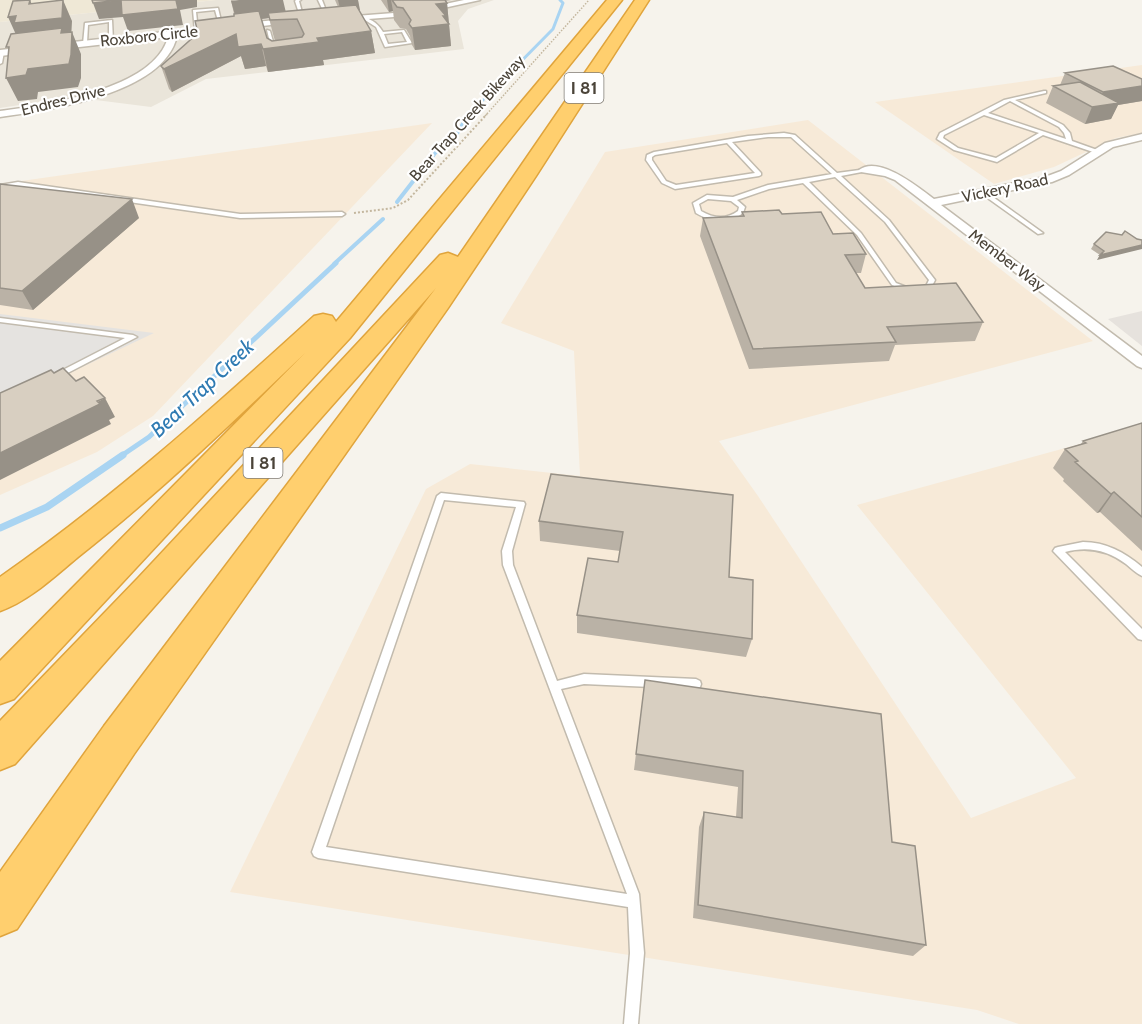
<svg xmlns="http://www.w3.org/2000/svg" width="1142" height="1024" viewBox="0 0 1142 1024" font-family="Cabin,sans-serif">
<rect width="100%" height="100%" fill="#f6f3ec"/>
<path fill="#eae5da" d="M216,0H494L468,9L458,21L464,49L206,79L151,107L72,97L0,108V22Z"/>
<path fill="#f7ead8" d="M1142,65V133L1116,138L1054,167L994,184L875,102Z
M808,120L1093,341L719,441L758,496L971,818L1076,778L857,505L1142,427V1024H1019L977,1010L230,892L426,489L470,464L580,476L574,351L501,323L605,152Z
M432,123L153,416L97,452L0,495V184Z"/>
<path fill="#e6e2dd" d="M1142,311V346L1108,319Z"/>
<path fill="#efe8d6" d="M0,0H216L0,22Z"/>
<path fill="#e5e3e0" d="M0,314L154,333L0,406Z"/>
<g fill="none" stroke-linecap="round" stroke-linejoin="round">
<path stroke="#a9d4f2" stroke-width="3" d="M467,116L553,29L563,3L560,0"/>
<path stroke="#a9d4f2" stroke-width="4" d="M397,202L435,153L456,135L469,114
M334,264L383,219"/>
<path stroke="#a9d4f2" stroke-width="5" d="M121,456L149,437L336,263"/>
<path stroke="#a9d4f2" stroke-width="7" d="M0,528L47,507L123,455"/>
<defs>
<path id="lane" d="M296,0H301L299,1L304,20L301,19L295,1Z
M318,0H322L329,18L326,17Z
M218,8L223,29L220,28L215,10L196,12L198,31L195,32L193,10Z
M365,18C372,19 379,25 383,32L404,30L412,43L385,47L376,27L365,20ZM402,32L407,42L388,44L384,34Z
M112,20L113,41L109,40V22L88,25L87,43L83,44L85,23Z
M267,30L270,31L276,52L272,51Z
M2,51L4,52L2,63L0,64V52Z
M1044,91H1046V93L1015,100L1063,125L1070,133L1072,141L1100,151V153H1096L1043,135L997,162L954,150L937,139L940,133L1004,100ZM1010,101L1059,127L1064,133L1066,139L988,113ZM984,115L1039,133L996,158L958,148L943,138L944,135Z
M784,133L795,135L837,173L867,169V171L841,176L889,220L935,280L931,288L922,290L921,289L926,286L929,280L885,222L835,177L809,182L861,233L896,283L909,288V290H905L892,285L857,235L803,183L769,189L737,200L745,207L743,213C729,224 711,222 696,213L693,203L707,195L733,197L768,185L832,174L791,137H768L732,142L761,173V175L759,176L675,189L662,183L646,160L647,155L654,152L748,136ZM727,143L755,173L676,185L666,181L652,160V157L655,155ZM708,199L731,201L739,207L738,211C726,220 713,218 701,211L699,204Z
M18,182L240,214L342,212L345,214L342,216L240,218L18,186L0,189V185Z
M982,192H986L1043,233L1038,234L982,194Z
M0,318L133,335L137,337L58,378L54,376L55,374L125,338L0,322Z
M441,493L524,502L525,504L512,551L513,565L557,681L584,674L696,679L700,681L701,684L700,687L696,689L584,684L561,689L639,894L644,953L638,1024H624L630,953L628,907L318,858L314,856L312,852L437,496ZM444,500L516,507L502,551L503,565L627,894L326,847Z
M1083,542C1106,542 1124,552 1142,567V576C1136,573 1131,568 1126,564C1107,550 1088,546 1065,552L1142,629V640L1138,639L1053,551L1055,548L1058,547Z"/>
<path id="street" d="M464,0H480L407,16L342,21L338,19L342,17L407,12Z
M293,18L297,20L296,22L177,36C164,94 50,110 0,117V111C46,105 155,89 168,37L0,56V50Z
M1142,134V140L1113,147L1069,175L1052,182L941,205L1142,356V368L1137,366L895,180L885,176L861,172L859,170C879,155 918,187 934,199L1045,177L1061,171L1105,143Z"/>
<path id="highway" d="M607,0H622L350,338L14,699L0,704V661L305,353C232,423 158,494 78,557C55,576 29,601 0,611V577C112,499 213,408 314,316L323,314L332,316L336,322Z
M635,0H649L536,176L448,308L134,754L17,929L0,936V872L104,726L436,288L15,764L0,770V721L138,578L440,255L448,253L458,257Z"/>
</defs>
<use href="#lane" stroke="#c2bbae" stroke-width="3"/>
<use href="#street" stroke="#c2bbae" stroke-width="3"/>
<use href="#highway" stroke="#e0a43c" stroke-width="3"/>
<path stroke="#c4b79f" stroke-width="1.5" stroke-dasharray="1.5 1.5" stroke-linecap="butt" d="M485,116L589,0"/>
<path stroke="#c4b79f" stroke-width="2" stroke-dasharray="2 2" stroke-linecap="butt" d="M354,213L393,208L408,200L487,114"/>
<use href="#lane" fill="#fff" fill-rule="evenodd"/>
<use href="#street" fill="#fff" fill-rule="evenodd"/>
<use href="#highway" fill="#ffcf6e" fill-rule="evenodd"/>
</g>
<path fill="#bab2a6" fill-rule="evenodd" d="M231,0L286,11L338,7L335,0H358L359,10L371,31L375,53L323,60L324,65L268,72L266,66L245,69L241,56L172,92L169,89L161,66L234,16V14ZM269,18L273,34L275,41H272L267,38L261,19Z
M381,0H451L446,1L447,3L451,46L415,50L412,45L410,36L406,29L400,28L394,20L393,11L389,12Z
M1065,73L1142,79V101L1118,105L1111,119L1085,124L1046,103L1053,86L1060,85Z
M0,184L139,218L33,310L0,305Z
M742,212L782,214L833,234L866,254L861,273H856L865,288L983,322L975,341L895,345L889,361L749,369L700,236L703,218L741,216Z
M1122,235L1097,260L1100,255L1091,249L1094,244Z
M1142,423V551L1100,512L1097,513L1063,481L1064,479L1053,468L1065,449L1081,444L1083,441Z
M551,474L729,577L752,639L746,657L577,633V615L618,562L620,551L540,541L539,521Z
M645,680L892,842L926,945L913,956L693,918L699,827L704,812L736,817L738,787L634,770Z"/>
<path fill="#979187" d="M30,0L39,21L63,0L72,21L71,40L18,39L8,17L29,4Z
M121,0H197V7L180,10L183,25L128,31L123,17L99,19L93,3Z
M239,0H283L287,17L268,13L269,18L237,22L231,1Z
M338,0H358L360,10L341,12Z
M387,0H391L393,11L389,12Z
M447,3L451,46L415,50L412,28L436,4Z
M371,31L375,53L323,60L324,65L268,72L263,49L317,38Z
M72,32L81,54V78L78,87L38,92L37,99L18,101L6,78L28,69Z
M236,34L261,44L266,66L245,69L241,56L172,92L164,69Z
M1142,86V101L1118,105L1111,119L1085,124L1092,107L1096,106L1103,92Z
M132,199L139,218L33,310L22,291Z
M1142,245V249L1097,260L1100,255Z
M105,398L115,417L109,420L111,424L0,480V453Z
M1114,492L1100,512L1097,513L1111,494Z"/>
<path fill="#d8cfc1" stroke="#979187" stroke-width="1.5" d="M30,0L29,4L63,0L62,18L14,23L16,16L8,17L13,1Z
M92,0H176L178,9L122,15L121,0L93,3Z
M392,0H445L447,3L436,4L446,16H443L449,24L412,28L409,24L411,20L403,8L397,7Z
M356,5L371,31L317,38L319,42L263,49L261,44L238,47L236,34L164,69L161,66L198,33L195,21L234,16V14L259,11L267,38L272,41L302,37L304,34L297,19L270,20L268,13Z
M62,28L61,33L72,32L71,55L69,64L28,69L26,75L6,78L9,47H6L11,34Z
M1113,66L1142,79V86L1103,92L1065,73Z
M1080,82L1119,103L1092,107L1053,86Z
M0,184L132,199L22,291L0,288Z
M779,210L782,214L821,212L833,234L853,233L866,254L845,255L865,288L956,283L983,322L887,327L896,342L753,349L703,218L744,216L742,212Z
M1125,231L1137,239L1142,240V245L1100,255L1104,251L1094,244L1106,232L1122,235Z
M63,368L76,381L84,377L105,398L97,401L100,404L0,453V393L51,370L54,373Z
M1142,423V517L1114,492L1111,494L1075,462L1078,461L1065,449L1086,443L1083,441Z
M551,474L733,495L729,577L753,580L752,639L577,615L588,558L618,562L623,532L539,521Z
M645,680L881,714L892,842L915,846L926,945L698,905L704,812L742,818L743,771L636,754Z"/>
<g text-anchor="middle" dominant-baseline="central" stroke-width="4.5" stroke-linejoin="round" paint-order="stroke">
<g font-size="16" fill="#4b4439" stroke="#fff">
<text transform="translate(149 36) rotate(-6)">Roxboro Circle</text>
<text transform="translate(63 100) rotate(-14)">Endres Drive</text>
<text transform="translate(467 118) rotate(-48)">Bear Trap Creek Bikeway</text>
<text transform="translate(1005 188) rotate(-12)">Vickery Road</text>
<text transform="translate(1007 260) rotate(37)">Member Way</text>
</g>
<g fill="#fff" stroke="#817c74" stroke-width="1.5">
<rect x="564.5" y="73" width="39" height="30" rx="4.5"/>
<rect x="243.5" y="448" width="39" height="30" rx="4.5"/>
</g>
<g font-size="18" font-weight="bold" fill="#4b4439">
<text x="584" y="88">I 81</text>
<text x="263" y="463">I 81</text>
</g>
<g font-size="21" font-style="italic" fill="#2e7ab2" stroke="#fff">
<text transform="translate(202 388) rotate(-43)">Bear Trap Creek</text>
</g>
</g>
</svg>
